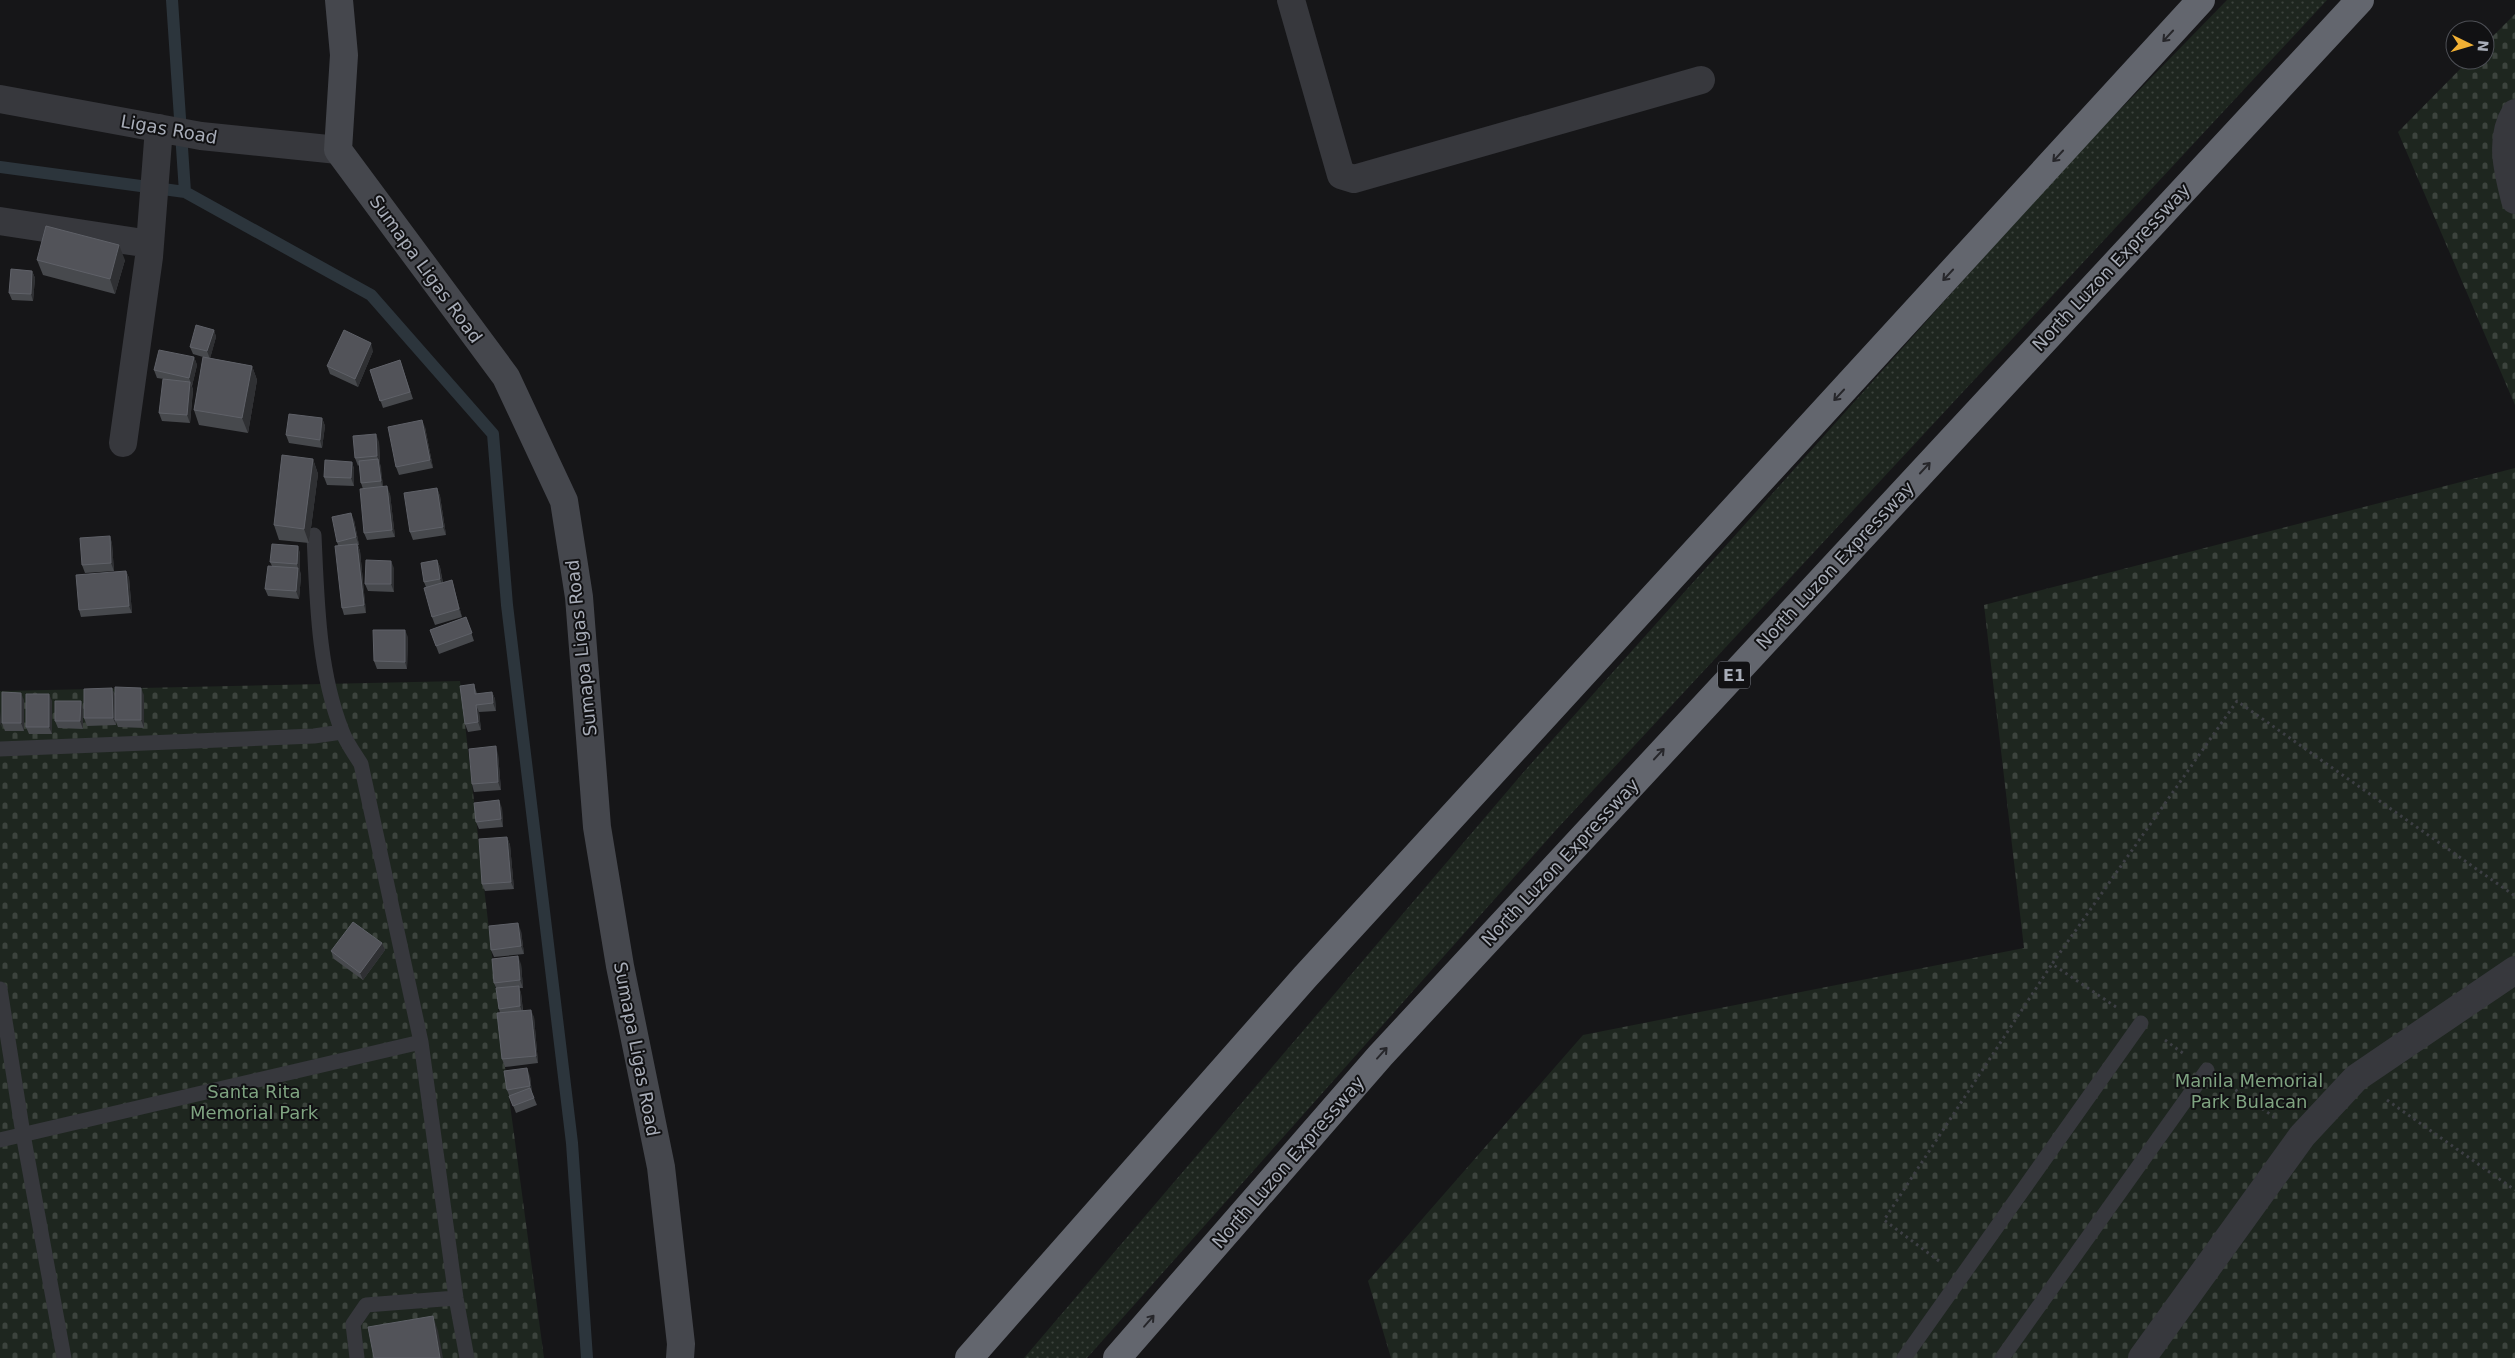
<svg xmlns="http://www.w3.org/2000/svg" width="2515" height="1358" viewBox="0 0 2515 1358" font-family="'DejaVu Sans',sans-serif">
<defs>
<pattern id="grass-dots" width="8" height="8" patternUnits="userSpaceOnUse" patternTransform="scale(1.25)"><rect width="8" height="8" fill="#1e261f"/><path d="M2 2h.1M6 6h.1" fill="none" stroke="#3c433d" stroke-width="1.8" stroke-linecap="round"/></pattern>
<pattern id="cemetery-stones" width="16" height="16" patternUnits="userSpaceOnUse" patternTransform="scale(1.25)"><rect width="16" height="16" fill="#1e261f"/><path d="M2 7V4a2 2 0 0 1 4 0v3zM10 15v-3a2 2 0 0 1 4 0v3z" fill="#3c433d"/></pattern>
</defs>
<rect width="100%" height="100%" fill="#161618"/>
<path fill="url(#grass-dots)" d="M2227,0H2327L1556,830L1087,1358H1024L1528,767L2067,164Z"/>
<path fill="url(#cemetery-stones)" d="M2515,14V405L2398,132L2469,60H2485V44Z
M2515,468V1358H1391L1368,1281L1583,1035L2024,948L1984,605Z
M460,681L505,1067L544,1358H0V691Z"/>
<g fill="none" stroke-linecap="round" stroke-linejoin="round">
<path stroke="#2c353c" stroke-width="12" d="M172,0L185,192
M0,167L185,192L371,295L493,434L507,605L572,1143L587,1358"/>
<path stroke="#3d3f44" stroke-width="3" stroke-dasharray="2.5 4" stroke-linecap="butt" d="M2116,1007L2052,964L2237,701L2515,896
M2165,1040L2184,1054
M2230,1086L2274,1117
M2387,1100L2515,1190
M1939,1261L1884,1220L2052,964"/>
<path stroke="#37383d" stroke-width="15" d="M314,535C317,600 318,670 342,731C346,742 354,753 361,764L421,1042L456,1298L467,1358
M0,749L314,736L342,732
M0,989L23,1134L64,1358
M0,1140L421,1042
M357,1358L353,1324L366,1305L456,1298
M1904,1358L2141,1023
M2002,1358L2207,1070"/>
<path stroke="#37383d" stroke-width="28" d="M1291,0L1341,175L1354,179L1701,80
M0,99L201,136L338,150
M2515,113C2499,139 2508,172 2515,200
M0,221L150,244
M123,443L149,257L159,128
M2142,1358L2302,1136L2356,1078L2515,970"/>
<path stroke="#45474d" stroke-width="28" d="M339,0L344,55L338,150L506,377L564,501L579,597L597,827L620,966L661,1167L681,1344L680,1358"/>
<path stroke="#63666e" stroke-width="28" d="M969,1358L1305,977L2201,0
M1117,1358L1380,1056L2360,0"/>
</g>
<path fill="#47494d" d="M37,260H125L115,294L43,275Z
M32,271L35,278L33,301L12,300L9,293Z
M214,330L216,337L210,358L252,366L257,380L248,433L199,425L194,410L203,357L193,354L190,347Z
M373,351L358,387L330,374L327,366Z
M194,357L197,365L192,386L193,390L190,423L162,421L159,413L164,379L157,378L154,370Z
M400,360L413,399L383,408L370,370Z
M322,418L325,426L322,448L289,443L286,435Z
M425,427L433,468L399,475L396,467Z
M379,442L380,464L383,486L390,494L395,537L367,540L364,533L363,489L361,483L359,465L358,466L355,458Z
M313,459L318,474L309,543L279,540L274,525Z
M352,462L354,469V486L327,485L324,477Z
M437,488L440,496L446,535L413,540L410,532Z
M354,520L359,545H358L360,551L366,613L344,615L342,608L338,545L337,542Z
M110,536L112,544L114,571L85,573L82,565Z
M298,546L300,554V571L301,576L299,599L268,596L265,589L272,566L270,562Z
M437,560L440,567L443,583L452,580L454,588L462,617L435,625L432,617L426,587L424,582Z
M394,568V592L368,591L365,584Z
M126,571L129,578L132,613L81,617L79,610Z
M466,617L474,641L439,654L430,630Z
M408,637L407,669H377L374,661Z
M474,684L477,694L492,692L495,699L496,711L479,712L481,730L468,732L465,724Z
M112,688L115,696L144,695V728L118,727L116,722V725L87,726L84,718Z
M24,700V731H5L2,723Z
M52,701V734H29L26,727Z
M81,701L83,709V729L58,728L55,721Z
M498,754L501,790L474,792L472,784Z
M502,808L503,827L479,829L476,822Z
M507,837L510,845L514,889L485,891L482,884Z
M521,931L524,954L494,957L491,950Z
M382,943L385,950L363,980L334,959L331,951Z
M521,964L523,988H519L521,993L523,1010L534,1017L538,1063L505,1067L502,1059L500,1013L499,1009L497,990L494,983Z
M530,1076L532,1093L537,1105L516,1113L507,1090Z"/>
<path fill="#2f3033" d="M119,245L125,260L115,294L110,279Z
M32,271L35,278L33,301L31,294Z
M214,330L216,337L210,359L207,351Z
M371,343L373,351L358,387L355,379Z
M194,357L197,365L192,386L189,378Z
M252,366L257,380L248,433L242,418Z
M190,382L193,390L190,423L187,415Z
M322,418L325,426L322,448L320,440Z
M422,420L425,427L433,468L430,460Z
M376,434L379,442L380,464L377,456Z
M313,459L318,474L309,543L304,529Z
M378,459L381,466L383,489L381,481Z
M352,462L354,469V486L351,478Z
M387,486L390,494L395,537L392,530Z
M437,488L440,496L446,535L443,527Z
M351,513L354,520L359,545L356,537Z
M110,536L112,544L114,571L111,563Z
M357,544L360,551L366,613L364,605Z
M298,546L300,554V571L301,576L299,599L296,591L298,569L297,564Z
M437,560L440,567L443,586L440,579Z
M391,561L394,568V592L391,584Z
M126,571L129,578L132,613L129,606Z
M452,580L454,588L462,617L459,609Z
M405,630L408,637L407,669L405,662Z
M112,688L115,696V720L116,725L113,718Z
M141,688L144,695V728L141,720Z
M492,692L495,699L496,711L493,703Z
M21,693L24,700V731L21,723Z
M49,694L52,701V734L49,727Z
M81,701L83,709V729L80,721Z
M476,705L479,712L481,730L478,722Z
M0,711L2,728L0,723Z
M496,746L498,754L501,790L498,782Z
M499,800L502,808L503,827L501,819Z
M507,837L510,845L514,889L511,882Z
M518,923L521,931L524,954L521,946Z
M382,943L385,950L363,980L360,973Z
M518,956L521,964L523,988L520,980Z
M519,986L521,993L523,1014L520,1006Z
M531,1010L534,1017L538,1063L536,1056Z
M527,1068L530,1076L532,1094L530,1086Z
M433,1316L438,1331L443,1358H440Z"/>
<path fill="#525359" stroke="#5f6168" d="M46,226L119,245L110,279L37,260Z
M11,269L32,271L31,294L9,293Z
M196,325L214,330L207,351L190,347Z
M344,330L371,343L355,379L327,366Z
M159,350L194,357L189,378L154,370Z
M203,357L252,366L242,418L194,410Z
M400,360L410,392L380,401L370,370Z
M163,379L190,382L187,415L159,413Z
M289,414L322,418L320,440L286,435Z
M422,420L430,460L396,467L388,427Z
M376,434L377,456L355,458L353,436Z
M282,455L313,459L304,529L274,525Z
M378,459L381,481L361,483L359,461Z
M325,460L352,462L351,478L324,477Z
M387,486L392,530L364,533L360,489Z
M437,488L443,527L410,532L404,493Z
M351,513L356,537L337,542L332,517Z
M110,536L111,563L82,565L80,538Z
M272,544L298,546L297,564L270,562Z
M357,544L364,605L342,608L335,546Z
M366,560L391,561V584H365Z
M437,560L440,579L424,582L421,563Z
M268,566L298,568L296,591L265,589Z
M126,571L129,606L79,610L76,575Z
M452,580L459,609L432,617L424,588Z
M466,617L472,633L436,646L430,630Z
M373,630H405V662L374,661Z
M474,684L475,694L492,692L493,703L476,705L478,722L465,724L460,686Z
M115,687L141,688V720H115Z
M112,688L113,718H84V689Z
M2,692L21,693V723H2Z
M26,694H49V727H26Z
M55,701H81L80,721H55Z
M496,746L498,782L472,784L469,749Z
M499,800L501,819L476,822L474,803Z
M507,837L511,882L482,884L479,839Z
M353,922L382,943L360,973L331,951Z
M518,923L521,946L491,950L489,926Z
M518,956L520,980L494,983L492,959Z
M519,986L520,1006L499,1009L496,988Z
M531,1010L536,1056L502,1059L497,1013Z
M527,1068L530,1086L507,1090L504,1071Z
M530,1088L534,1098L513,1106L509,1096Z
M433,1316L440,1358H374L368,1327Z"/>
<defs><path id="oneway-shaft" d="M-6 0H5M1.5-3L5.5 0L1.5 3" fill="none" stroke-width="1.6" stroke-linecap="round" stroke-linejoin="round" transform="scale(1.25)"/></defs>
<g stroke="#26262a">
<use href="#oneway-shaft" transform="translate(2168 36) rotate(133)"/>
<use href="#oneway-shaft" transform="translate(2058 156) rotate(133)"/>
<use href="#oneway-shaft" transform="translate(1948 275) rotate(133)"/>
<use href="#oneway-shaft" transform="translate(1839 395) rotate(133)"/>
<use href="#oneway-shaft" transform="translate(1925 468) rotate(-47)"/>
<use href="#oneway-shaft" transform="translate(1659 754) rotate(-47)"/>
<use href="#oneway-shaft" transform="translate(1382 1053) rotate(-48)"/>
<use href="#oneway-shaft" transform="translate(1149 1321) rotate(-49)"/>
</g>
<g text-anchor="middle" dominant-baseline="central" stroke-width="4" stroke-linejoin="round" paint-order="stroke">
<rect fill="#111113" stroke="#7b7e86" stroke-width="1" x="1718" y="661.5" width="32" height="27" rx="4"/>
<g font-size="16" font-weight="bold" fill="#a8adb8">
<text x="1734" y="675">E1</text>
</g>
<g font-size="18" fill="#a8adb8" stroke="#111113">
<text transform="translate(169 129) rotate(10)">Ligas Road</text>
<text transform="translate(2111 267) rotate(-47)">North Luzon Expressway</text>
<text transform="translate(426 269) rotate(54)">Sumapa Ligas Road</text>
<text transform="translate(1835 565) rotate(-47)">North Luzon Expressway</text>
<text transform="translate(581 648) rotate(-96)">Sumapa Ligas Road</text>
<text transform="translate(1560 862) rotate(-47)">North Luzon Expressway</text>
<text transform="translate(637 1049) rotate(79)">Sumapa Ligas Road</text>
<text transform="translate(1288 1162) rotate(-49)">North Luzon Expressway</text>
</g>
<g font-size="18" fill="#7fa381" stroke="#111113">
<text x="2249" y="1080">Manila Memorial<tspan x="2249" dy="21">Park Bulacan</tspan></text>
<text x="254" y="1091">Santa Rita<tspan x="254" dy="21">Memorial Park</tspan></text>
</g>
</g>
<g transform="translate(2470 45) rotate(95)"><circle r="24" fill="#111113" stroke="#4d4f55"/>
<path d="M0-4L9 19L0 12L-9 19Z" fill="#f2b134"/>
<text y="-8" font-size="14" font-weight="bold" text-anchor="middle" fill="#a8adb8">N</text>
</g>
</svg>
